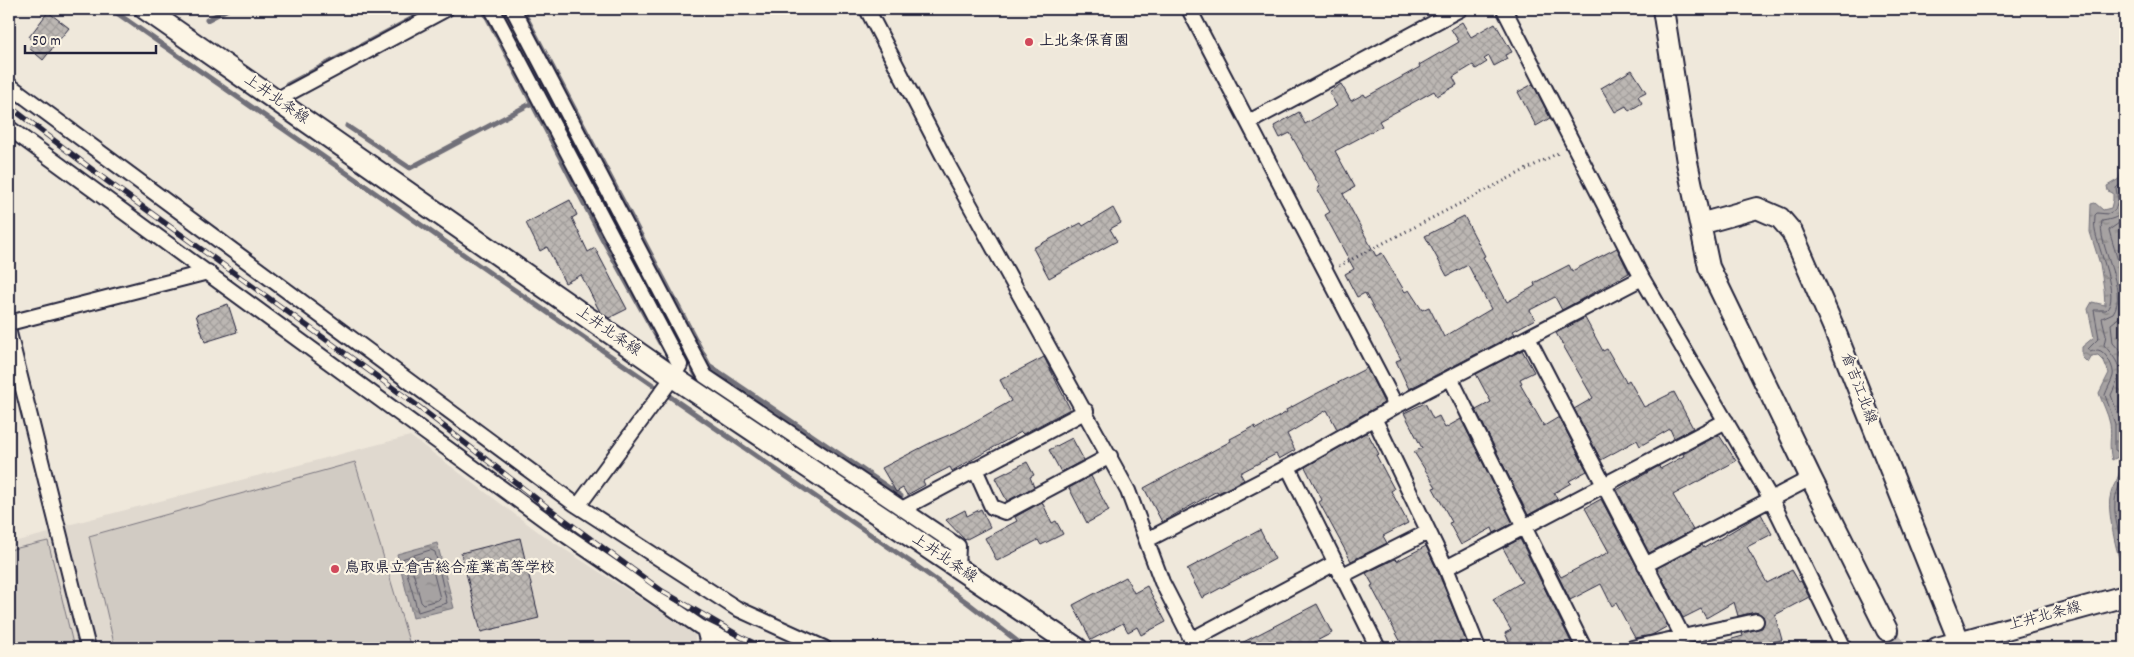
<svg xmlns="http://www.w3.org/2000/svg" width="2134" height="657" viewBox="0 0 2134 657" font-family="Dekko,'Klee One',sans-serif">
<defs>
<pattern id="water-ripples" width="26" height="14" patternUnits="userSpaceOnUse" patternTransform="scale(1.25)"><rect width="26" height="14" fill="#a6a2a2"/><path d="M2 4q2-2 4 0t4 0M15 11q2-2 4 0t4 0" fill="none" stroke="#878485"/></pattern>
<pattern id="building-cross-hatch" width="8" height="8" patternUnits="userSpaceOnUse" patternTransform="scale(1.25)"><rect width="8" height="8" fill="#bcb7b3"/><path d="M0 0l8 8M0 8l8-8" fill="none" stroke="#a19d9b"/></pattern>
</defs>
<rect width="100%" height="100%" fill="#efe8db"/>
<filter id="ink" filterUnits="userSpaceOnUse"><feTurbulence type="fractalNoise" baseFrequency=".02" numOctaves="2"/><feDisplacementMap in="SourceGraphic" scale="10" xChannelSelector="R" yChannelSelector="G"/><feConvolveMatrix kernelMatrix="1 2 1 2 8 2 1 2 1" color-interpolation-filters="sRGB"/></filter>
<g filter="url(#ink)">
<path fill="#e0d9cf" d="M410,436L544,536L695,634V641L681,648H95L64,526Z
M53,532L80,648H9V543Z"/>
<path fill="#d1cbc3" stroke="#7a767f" d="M355,462L411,648H115L89,536Z
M48,541L74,648H9V550Z"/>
<path fill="url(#water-ripples)" stroke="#716f79" d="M2125,168V574C2118,561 2107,512 2110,498C2113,480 2124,478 2118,457L2112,460C2108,445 2112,436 2110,424C2108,413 2102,403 2099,393L2109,373L2104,361L2098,355L2092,356L2088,363L2082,357V347L2094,337L2088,309L2092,302L2105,305L2104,289L2100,264L2090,232L2091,204L2095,203L2103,210L2111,208L2113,200V193L2108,191L2107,186L2119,179L2121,170Z
M437,543L454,608L413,618L397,554Z"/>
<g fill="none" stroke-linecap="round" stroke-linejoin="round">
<path stroke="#575564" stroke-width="1" d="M2125,175L2123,182L2116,188L2118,200L2115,210L2108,214L2097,213L2095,215C2095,220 2094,225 2095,230C2097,246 2121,299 2106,310H2094L2099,338L2088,349L2090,352C2090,352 2097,350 2098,350C2106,351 2115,369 2113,376C2111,383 2107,389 2105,395L2115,424V450L2122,454L2125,464
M2125,189C2120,207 2130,217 2102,221C2096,244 2129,291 2113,313L2102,318L2106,335L2104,345C2122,366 2123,370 2111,395L2121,423V445L2125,449
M2125,219L2109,230C2114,250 2131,293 2122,313C2119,318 2115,321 2111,324L2113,343L2120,351L2125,364
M2125,467C2124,480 2116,489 2115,501C2113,522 2123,542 2125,563
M431,550L435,552L447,603L418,612L403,559Z
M427,558L430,559L440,598L438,600L423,604L421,602L411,564L412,561Z"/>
<path stroke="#716f79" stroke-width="5" d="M111,9L493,275L912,563L968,603L1026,648
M483,9L603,240L660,343
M503,9L697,377L703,381
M522,9L709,365L901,496
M187,11L191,9
M207,20L228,9
M287,85L430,9
M347,126L410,168L532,103
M933,538L947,547"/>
</g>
<path fill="url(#building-cross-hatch)" stroke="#22223b" d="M48,12L69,28L43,60L29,48L34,41L29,37Z
M1462,22L1471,37L1495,23L1512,52L1505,55L1507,59L1494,66L1489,56L1484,59L1487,62L1476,69L1473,65L1453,77L1457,85L1437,96L1434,91L1379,121L1382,126L1335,151L1355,187L1343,194L1376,256L1382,253L1405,292L1409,290L1422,310L1429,307L1444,337L1491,309L1468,265L1447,276L1425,236L1464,216L1485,256L1483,257L1507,302L1535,286L1534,283L1569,265L1572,271L1617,248L1629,273L1562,310L1555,297L1530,310L1535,319L1513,331L1515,334L1409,389L1396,361L1401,359L1365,293L1357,297L1345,274L1354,269L1325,215L1330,212L1317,189L1320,187L1290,133L1280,138L1274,126L1299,112L1305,124L1337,106L1329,92L1341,84L1351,101L1364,94L1366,97L1420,67L1419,65L1459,42L1451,29Z
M1632,70L1646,92L1638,96L1642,103L1629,111L1626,106L1615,112L1601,88Z
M1533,84L1550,118L1536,126L1518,92Z
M570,200L577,215L572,218L588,252L595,248L627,309L609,318L600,312L581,275L565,283L547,247L540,251L526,223Z
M1113,208L1121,223L1110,229L1117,241L1049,278L1033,248L1081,223L1083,226Z
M228,304L237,332L205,342L196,315Z
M1585,318L1603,351L1607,349L1626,382L1629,380L1644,407L1674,392L1693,428L1674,438L1670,429L1640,446L1637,440L1601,460L1574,409L1593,398L1556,333Z
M1522,350L1534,372L1520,379L1522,383L1520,384L1544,426L1559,417L1587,471L1569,481L1571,483L1554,493L1557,499L1528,515L1476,410L1491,402L1476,374Z
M1044,357L1070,409L1023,434L1021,432L952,471L950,467L923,481L925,485L907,495L903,488L896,492L882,468L932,442L956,432L1011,401L1000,380Z
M1367,368L1384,403L1337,429L1327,410L1287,434L1295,450L1279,459L1276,454L1240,473L1244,480L1218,493L1217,491L1162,522L1144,488L1231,441L1230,439L1255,426L1256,429L1287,412L1286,410L1314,395Z
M1425,403L1433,419L1439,416L1445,428L1461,419L1513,523L1494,533L1492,528L1461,545L1449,523L1452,522L1433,488L1436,487L1414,452L1422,448L1404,413Z
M1367,432L1379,454L1376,455L1394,489L1391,491L1408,523L1383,536L1387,543L1351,561L1319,502L1322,500L1305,467Z
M1719,435L1736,461L1673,495L1693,530L1649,553L1617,490L1659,466L1660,469L1684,456L1683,454Z
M1072,438L1084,460L1061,472L1049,450Z
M1027,462L1034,475L1030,477L1034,487L1007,501L995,478Z
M1091,476L1109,511L1087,523L1069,488Z
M1601,499L1668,626L1652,635L1635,638L1616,603L1612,606L1601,584L1570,600L1547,553L1561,577L1609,552L1585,508Z
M1042,502L1052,523L1056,521L1063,534L1041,545L1038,540L997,561L985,538L1017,521L1015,517Z
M981,509L990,527L965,540L946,520L965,510L967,516Z
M1761,514L1772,534L1747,547L1767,583L1792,570L1799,582L1801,581L1809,597L1775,615L1782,640L1771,642L1773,648H1715L1714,644L1743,636L1742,633L1762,628L1764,623L1763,616L1755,612L1738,616L1734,602L1706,618L1701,609L1683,618L1657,568L1702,545L1704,548Z
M1260,530L1275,559L1202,598L1187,569Z
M520,538L539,618L481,632L461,553Z
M1520,539L1573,646L1568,648H1512L1505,633L1511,630L1493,599L1522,582L1503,548Z
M1426,546L1438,572L1469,648H1404L1371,586L1373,585L1366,573L1395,559L1397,561Z
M1126,577L1134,593L1147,586L1166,622L1141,635L1137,627L1128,632L1123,623L1091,640L1073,605Z
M1317,604L1332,633L1303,648H1232Z"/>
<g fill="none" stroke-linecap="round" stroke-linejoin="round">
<path stroke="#c6c0bb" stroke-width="20" stroke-dasharray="20 10" stroke-linecap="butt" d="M1887,630L1895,648"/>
<defs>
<path id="minor" d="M492,9L680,365L673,377L578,506
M513,9L705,376L958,546L957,568
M867,9L949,167L1128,491L1162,582L1196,648
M1189,9L1396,406
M1504,9L1642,278L1771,499L1844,648
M9,85L575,504L736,608L824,648
M276,100L446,9
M1249,122L1460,9
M9,128L567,536L700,627L743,648
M9,323L208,272
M9,333L88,648
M1528,338L1604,485L1726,421
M1451,379L1584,648
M1375,420L1446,568L1478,648
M1288,467L1378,648
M975,469L992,507L1005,512L1110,456
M902,509L1086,411
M1147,540L1288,467L1396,406L1642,278
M1645,565L1811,478
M1446,568L1604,485L1683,637L1632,648
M1341,576L1428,532
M704,629L709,648
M1683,637L1756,621
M1191,640L1335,563"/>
<path id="secondary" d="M145,9L673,377L1077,648
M1663,9L1687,162L1709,267L1811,478L1887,630
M1700,224L1757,208L1780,218L1792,232L1833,326L1959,641
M1937,648L2125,596"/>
</defs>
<use href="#minor" stroke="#22223b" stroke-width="18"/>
<use href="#secondary" stroke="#22223b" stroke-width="24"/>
<path stroke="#22223b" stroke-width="3" stroke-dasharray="1 4" stroke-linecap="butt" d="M1339,266L1560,152"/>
<use href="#minor" stroke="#fcf5e5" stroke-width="14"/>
<use href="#secondary" stroke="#fcf5e5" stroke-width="20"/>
<defs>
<path id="rail" d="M9,106L107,181L415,404L547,507L662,591L743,638L765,648"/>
</defs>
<use href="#rail" stroke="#22223b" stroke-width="5.5"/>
<use href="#rail" stroke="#fcf5e5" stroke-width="4" stroke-dasharray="11" stroke-linecap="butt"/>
</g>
</g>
<g fill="#d1495b" stroke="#fcf5e5" stroke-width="2">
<circle cx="1029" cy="42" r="5"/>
<circle cx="335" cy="569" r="5"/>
</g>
<g text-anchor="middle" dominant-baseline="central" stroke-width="4.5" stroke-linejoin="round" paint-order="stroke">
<g font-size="15" font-weight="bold" fill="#22223b" stroke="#fcf5e5" text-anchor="start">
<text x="1039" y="42">上北条保育園</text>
<text x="345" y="569">鳥取県立倉吉総合産業高等学校</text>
</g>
<g font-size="15" fill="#22223b" stroke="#fcf5e5">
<text transform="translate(276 100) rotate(35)">上井北条線</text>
<text transform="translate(608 332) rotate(35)">上井北条線</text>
<text transform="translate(1858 389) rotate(69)">倉吉江北線</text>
<text transform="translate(944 559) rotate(34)">上井北条線</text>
<text transform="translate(2045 617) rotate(-15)">上井北条線</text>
</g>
</g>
<rect width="2134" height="657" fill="none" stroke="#fcf5e5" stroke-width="30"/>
<rect x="15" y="15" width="2104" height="627" fill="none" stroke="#22223b" stroke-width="2" filter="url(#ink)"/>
<path d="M25 45v8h131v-8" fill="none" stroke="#22223b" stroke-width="2.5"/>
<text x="32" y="45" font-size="15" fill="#22223b" stroke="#fcf5e5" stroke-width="4" paint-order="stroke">50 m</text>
</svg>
